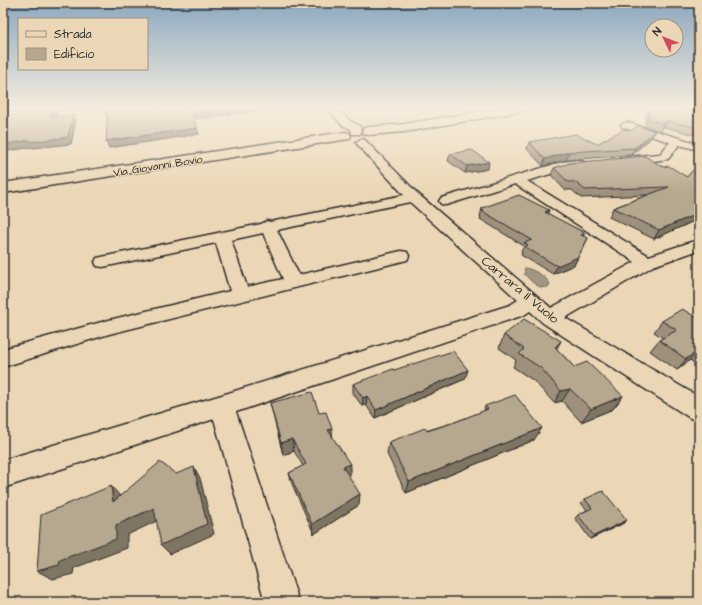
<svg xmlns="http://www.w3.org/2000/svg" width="702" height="605" viewBox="0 0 702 605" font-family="'Architects Daughter',sans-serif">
<rect width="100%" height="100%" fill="#ebd7b5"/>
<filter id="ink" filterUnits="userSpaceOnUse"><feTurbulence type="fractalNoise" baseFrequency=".025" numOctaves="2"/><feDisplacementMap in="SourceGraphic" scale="8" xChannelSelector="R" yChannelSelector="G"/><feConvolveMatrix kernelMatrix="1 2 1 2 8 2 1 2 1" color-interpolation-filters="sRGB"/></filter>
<g filter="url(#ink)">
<path fill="#dbc9aa" d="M338,108H491L373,124L351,121Z"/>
<path fill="#a29581" stroke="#726b5f" d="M525,268C533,269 547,277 550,284L548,287C538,290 530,280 524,274L525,272L524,269Z"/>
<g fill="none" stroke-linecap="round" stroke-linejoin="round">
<defs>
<path id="minor" d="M327,108H337L350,121L360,126L361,132L360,134H352L351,129L342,125Z
M626,122L699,144V150L679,145L668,159L624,165L620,164L618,161L620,158L624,157L660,154L670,142L622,127L621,125Z
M361,139L365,140L418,194L551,308L635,262L515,184L446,205L441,204L439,201L441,198L562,162L579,160L583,161L585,164L583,167L567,169L527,181L649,256L691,242L699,241V250L653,266L565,318L699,397V421L690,418L543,323L530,311L524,315L236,412L299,602H265L214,419L3,488V460L222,395L510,305L518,300L410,202L277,230L299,275L401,251L407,252L409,256L407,260L109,334L3,367V349L109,320L230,291L216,243L103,267L97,266L95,262L97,258L261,224L267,221L270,222L404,195L357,144L356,142ZM263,233L283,279L247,287L231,240Z"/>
<path id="secondary" d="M502,108H528L523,111L404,132L368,135L364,134L362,131L364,128L368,127L404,124Z
M673,108L699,109V115L674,110Z
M345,132L349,133L351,136L349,139L3,193V183Z"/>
</defs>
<use href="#minor" stroke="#2b2b2b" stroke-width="3"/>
<use href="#secondary" stroke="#2b2b2b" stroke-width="3"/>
<use href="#minor" fill="#ebd7b5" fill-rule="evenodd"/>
<use href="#secondary" fill="#ebd7b5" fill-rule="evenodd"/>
</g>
<path fill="#9d907b" stroke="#2b2b2b" d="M648,108H676L699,113V136L664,127L660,131L644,126L646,123H645Z
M616,134L651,138L631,155L566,160L543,166L527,149L529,142L597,144Z
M450,154L488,169L465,173L448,161Z
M699,163V223L694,221L654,239L609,217L613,208L647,195L581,198L572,190H565L551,175L554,168L663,167L687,177Z
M482,208L548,214L585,233L583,236L588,238L574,265L553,274L521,255L522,253L521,252L524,246L480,219L481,217H480Z
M699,283V297L694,295L698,290L695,289Z
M699,315V360L694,363L690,360L677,370L650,351L659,340L663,338L654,332L662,321L696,317Z
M504,335L557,349L574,367L623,396L613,409L581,422L562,401L554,403L534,381L513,367L516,360L499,348Z
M394,370L465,379L375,418L366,405L362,406L353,393V384Z
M270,403L319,413L332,437L350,475L349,476L359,505L314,534L292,484L289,473L303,466L294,451L283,455Z
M485,406L534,440L406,493L387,454L389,442L455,422L484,411Z
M585,499L627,520L622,524L590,539L575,518L578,515L587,510L581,503Z"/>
<path fill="#7f7564" stroke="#2b2b2b" d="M53,108H56L57,110L53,123L50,117Z
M230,108H280L194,119L192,113Z
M105,113H108L110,119H107Z
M73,115L76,120L71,144L33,148L32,147L3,152V145L30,140Z
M667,121L664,127L660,131L663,124Z
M197,128L199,134L109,148L106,141Z
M655,131L651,138L631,155L635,148Z
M569,152L566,160L543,166L545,159Z
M489,162L488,169L465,173L467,166Z
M549,210L546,218L545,212Z
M699,213L694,221L654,239L659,230Z
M588,238L574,265L553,274L557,266Z
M561,341L554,354L555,347Z
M699,350L690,360L677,370L686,359Z
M468,370L465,379L375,418L376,410Z
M570,389L562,401L554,403L561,391Z
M367,396L366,405L362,406L363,398Z
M623,396L613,409L581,422L591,409Z
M542,428L534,440L406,493L409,482Z
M332,429L333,441L328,430Z
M292,439L294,451L283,455L281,443Z
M350,464V475L343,478V467Z
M194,467L200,478L214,534L170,554L161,545Z
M111,486L121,497L113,502Z
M360,494L359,505L314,534L312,524Z
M154,508L163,518L127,535V548L74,568L73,574L53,579L37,571L60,560L116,525Z
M627,520L622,524L590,539L594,536Z"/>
<path fill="#b6a78f" stroke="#2b2b2b" d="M17,108H53L50,117L73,115L68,137L30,142V140L3,145V130Z
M105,108H230L192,113L197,128L106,141L108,113H105Z
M650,108H676L699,113V128L667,121L663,124L647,119L651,117L648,116Z
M638,126L655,131L635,148L569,152L545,159L529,142L576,134L597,144L614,134H616L624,129L630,131Z
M472,150L489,162L467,166L450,154Z
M645,156L663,167L669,166L687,177L699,163V213L659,230L613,208L669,187L585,190L575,182H568L554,168L570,163Z
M519,195L549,210L545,212L585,233L581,235L588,238L578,257L557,266L525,247L528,245L524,243L532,240L482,211L484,210L482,208Z
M682,309L696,317L699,315V350L686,359L659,340L677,330L662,321Z
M524,319L561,341L555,347L574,367L587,362L623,396L591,409L570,389L561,391L541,368L519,354L524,349L504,335Z
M453,351L468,370L376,410L367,396L363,398L353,384L393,369L394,370Z
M312,392L319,413L326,412L332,429L328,430L350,464L343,467L360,494L312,524L289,473L306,464L292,439L281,443L270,403Z
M515,395L542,428L409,482L389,442L425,428L427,431L455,422L488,409L485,406Z
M160,462L176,474L194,467L207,524L161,545L154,508L116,525V539L60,560L59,565L37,571L41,515L111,486L113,502Z
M603,491L627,520L594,536L578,515L592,508L585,499Z"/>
</g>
<linearGradient id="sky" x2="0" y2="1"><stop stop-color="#8ca8bf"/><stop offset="0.56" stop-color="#f6edde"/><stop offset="1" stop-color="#f6edde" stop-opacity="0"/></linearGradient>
<rect width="702" height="193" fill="url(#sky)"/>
<g text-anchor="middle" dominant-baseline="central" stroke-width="3" stroke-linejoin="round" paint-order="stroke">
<g font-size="11" fill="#2b2b2b" stroke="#ebd7b5">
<text transform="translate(158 166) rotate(-9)">Via Giovanni Bovio</text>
</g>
<g font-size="13" fill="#2b2b2b" stroke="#ebd7b5">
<text transform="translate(520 290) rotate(40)">Carrara Il Vuolo</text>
</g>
</g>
<rect width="702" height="605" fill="none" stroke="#ebd7b5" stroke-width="16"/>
<rect x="8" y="8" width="686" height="589" fill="none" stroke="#2b2b2b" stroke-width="1.5" filter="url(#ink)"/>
<rect x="18" y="18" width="130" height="52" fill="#ebd7b5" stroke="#9e927e"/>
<rect x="26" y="31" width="20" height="6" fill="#ebd7b5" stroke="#9e927e"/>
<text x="54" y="38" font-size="12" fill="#2b2b2b">Strada</text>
<rect x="26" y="48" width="20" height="12" fill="#b6a78f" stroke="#9e927e"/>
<text x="54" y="58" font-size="12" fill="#2b2b2b">Edificio</text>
<g transform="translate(664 38) rotate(313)"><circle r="19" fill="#ebd7b5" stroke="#9e927e"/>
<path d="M0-3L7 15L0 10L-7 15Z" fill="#d1495b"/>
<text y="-6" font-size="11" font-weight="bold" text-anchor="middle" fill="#2b2b2b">N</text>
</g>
</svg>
